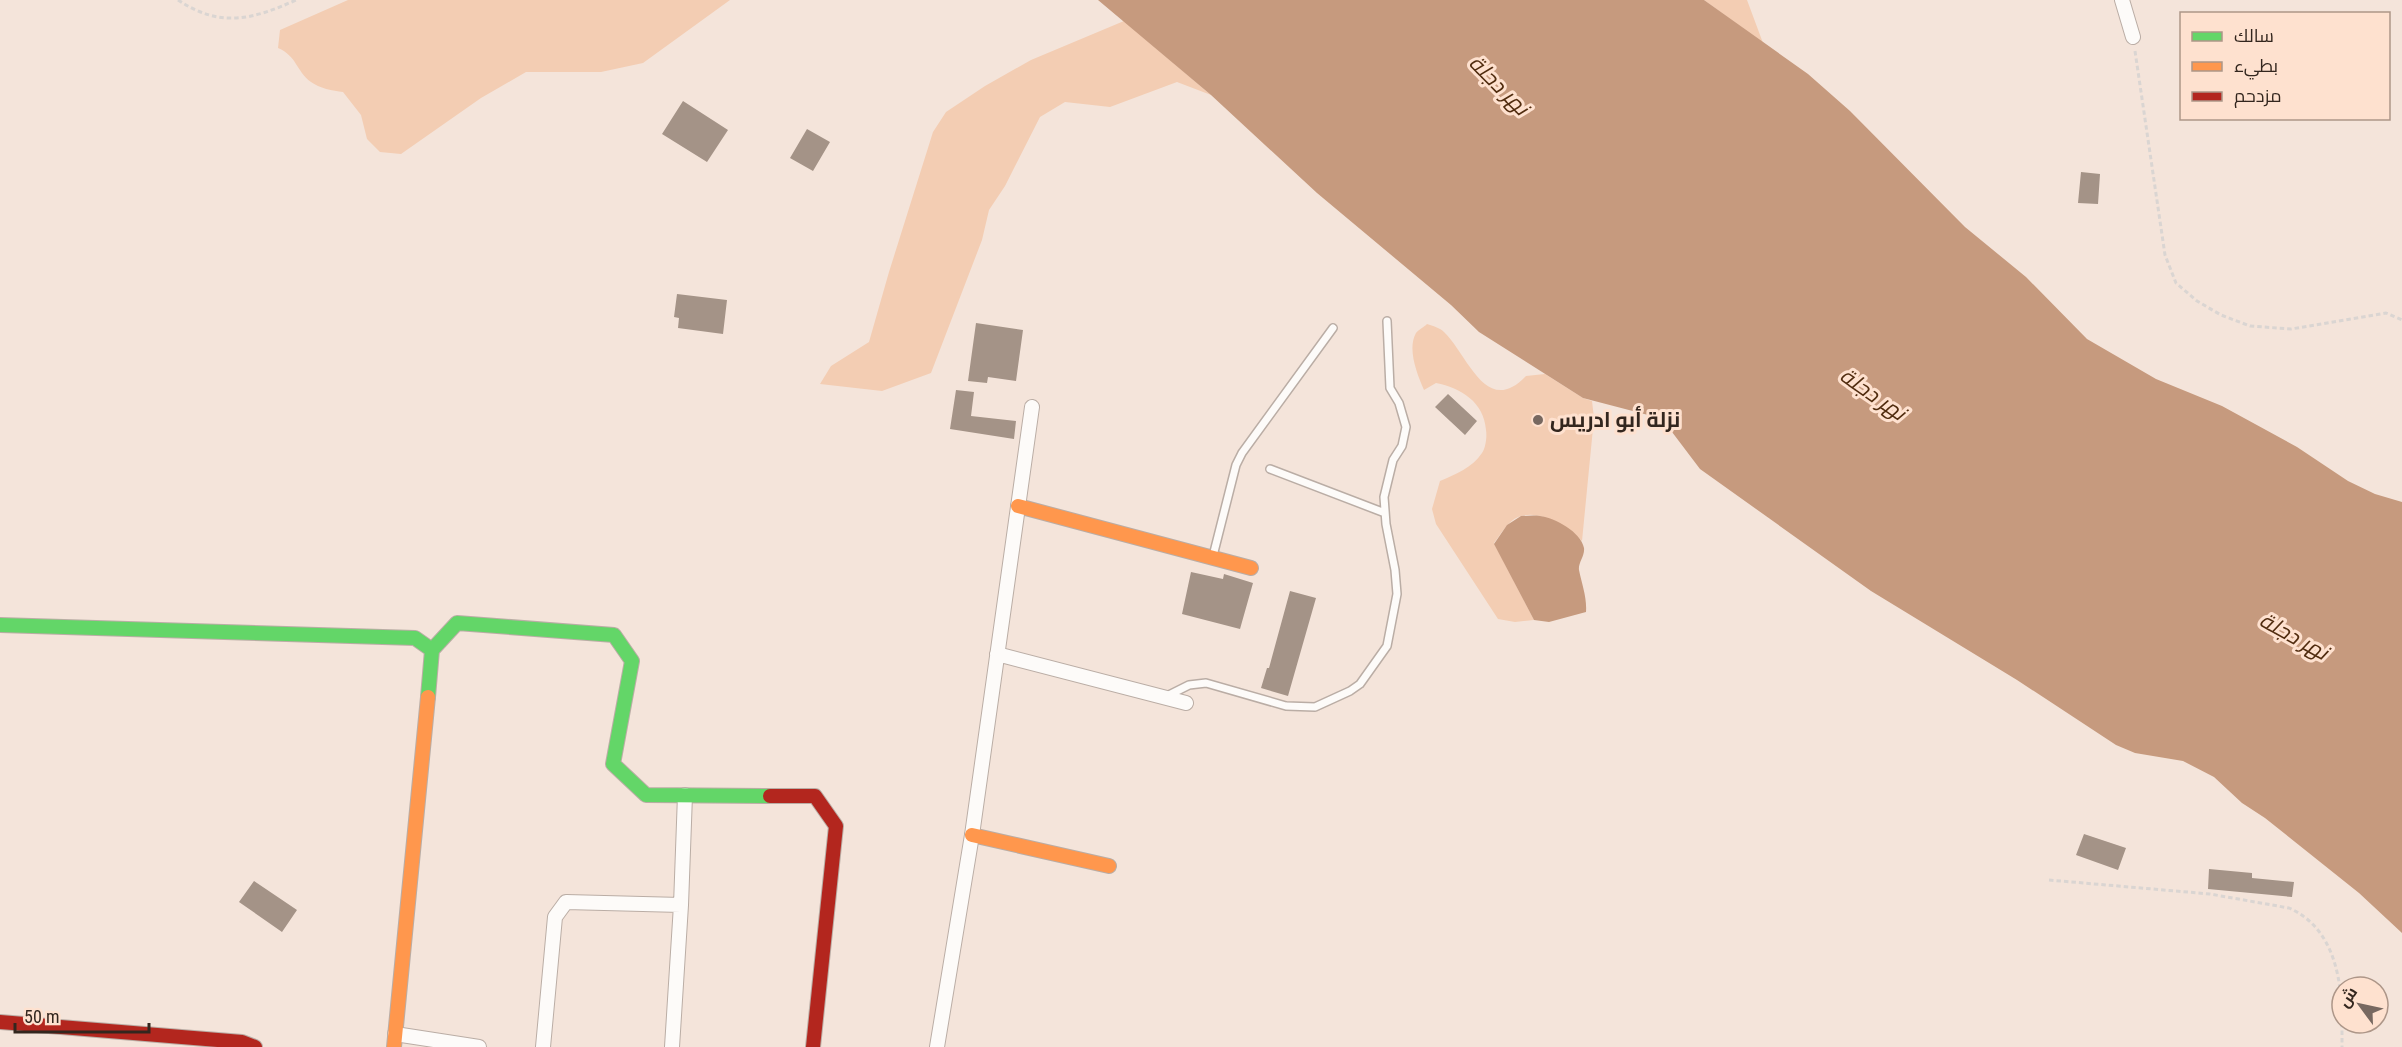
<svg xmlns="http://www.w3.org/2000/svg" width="2402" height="1047" viewBox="0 0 2402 1047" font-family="'Roboto Condensed',Cairo,sans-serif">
<rect width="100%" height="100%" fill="#f4e4da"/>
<path fill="#f3cdb3" d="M348,0H730L643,63L601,72H526L481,98L401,154L380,152L367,139L361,115L343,92C333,91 319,88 311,82C296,71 297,56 278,48L280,30Z
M1704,0H1747L1763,43Z
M1124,21L1211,95L1177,82L1110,107L1065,102L1040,117L1005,186L989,210L982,240L931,373L882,391L820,384L831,366L869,342L889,272L933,132L946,112L985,86L1031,60Z
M1427,324C1433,326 1440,328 1444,332C1468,355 1486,418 1526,376L1545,374L1583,398L1592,401L1594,418L1582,541C1569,527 1542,510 1521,516C1509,519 1501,534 1494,543L1534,620L1515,622L1498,619L1436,524L1432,509L1440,481C1456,474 1472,468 1482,453C1486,447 1487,436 1486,430C1484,402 1461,388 1436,383L1424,390C1417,374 1407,349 1416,333C1418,330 1424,327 1427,324Z"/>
<path fill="#c69a7e" d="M1098,0H1704L1808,74L1850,111L1965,227L2026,277L2087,339L2156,379L2222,406L2297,447L2348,481L2375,494L2402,502V933L2359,893L2265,818L2242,803L2214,777L2183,761L2135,753L2116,745L2017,680L1871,591L1700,469L1672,432L1648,415L1583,398L1479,332L1451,305L1317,193L1211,95Z
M1521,516C1527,516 1534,515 1540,516C1555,518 1581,532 1584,548C1585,556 1578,563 1579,570C1582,585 1587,597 1586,612L1549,622L1534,620L1494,544L1507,525Z"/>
<path fill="#a49387" d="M683,101L728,130L707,162L662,134Z
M807,129L830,142L813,171L790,158Z
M2081,172L2100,174L2098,204L2078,203Z
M677,294L727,300L723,334L678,328L679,318L674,317Z
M976,323L1023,330L1016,381L988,377L987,383L968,381Z
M956,390L974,392L971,416L1016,421L1014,439L950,429Z
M1448,394L1477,421L1465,435L1435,407Z
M1191,572L1223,579L1224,574L1253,583L1240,629L1182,614Z
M1290,591L1316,598L1288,696L1261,688L1267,668H1269Z
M2084,834L2126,848L2118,870L2076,855Z
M2209,869L2252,873V878L2294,882L2292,897L2208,889Z
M254,881L297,910L282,932L239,902Z"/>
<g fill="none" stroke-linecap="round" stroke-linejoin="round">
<defs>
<path id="lane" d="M1270,469L1385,513
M1213,556L1236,465L1242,453L1333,328
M1167,696L1189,685L1206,683L1286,706L1315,707L1350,691L1360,684L1387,646L1397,594L1395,570L1386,524L1384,497L1393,460L1402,446L1406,427L1399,403L1390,388L1387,321"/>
<path id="street" d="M2122,0L2133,37
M997,654L1186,703
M395,1034L479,1047
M543,1047L555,917L566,902L681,905
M672,1047L681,905L685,795
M937,1047L972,835L1032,407"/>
<path id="fast" d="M0,625L415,638L432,650L428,697
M432,650L457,623L614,635L632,661L613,764L646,795L770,796"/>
<path id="slow" d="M1018,506L1251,568
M972,835L1109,866
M394,1047L428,697"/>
<path id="jam" d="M770,796H815L836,826L813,1047
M0,1022L242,1042L255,1047"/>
</defs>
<use href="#lane" stroke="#baada5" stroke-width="10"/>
<use href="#street" stroke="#baada5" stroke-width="16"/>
<use href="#fast" stroke="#baada5" stroke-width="16"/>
<use href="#slow" stroke="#baada5" stroke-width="16"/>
<use href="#jam" stroke="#baada5" stroke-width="16"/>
<path stroke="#dad5d2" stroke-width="3" stroke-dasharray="4.5 3" stroke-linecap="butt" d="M178,0C220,28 252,20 296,0
M2135,51L2165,255L2176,283L2197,301L2221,315L2250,326L2291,329L2386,313L2402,320
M2049,880L2210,894L2289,908C2332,927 2341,974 2342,1016
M2342,1023V1047"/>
<use href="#lane" stroke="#fdfbf9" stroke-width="7"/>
<use href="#street" stroke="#fdfbf9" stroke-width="14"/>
<use href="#fast" stroke="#63d668" stroke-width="14"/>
<use href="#slow" stroke="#ff974d" stroke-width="14"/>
<use href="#jam" stroke="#b3261e" stroke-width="14"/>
</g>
<circle fill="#776860" stroke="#fee1cf" stroke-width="2" cx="1538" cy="420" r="6"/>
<g text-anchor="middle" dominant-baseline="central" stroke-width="6" stroke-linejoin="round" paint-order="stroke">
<g font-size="21" font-weight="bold" fill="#33261e" stroke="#fee1cf" text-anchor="start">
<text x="1550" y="420">نزلة أبو ادريس</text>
</g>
<g font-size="22" font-style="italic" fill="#512c0f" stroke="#fee1cf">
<text transform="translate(1499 85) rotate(45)">نهر دجلة</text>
<text transform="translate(1873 394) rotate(35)">نهر دجلة</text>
<text transform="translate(2294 636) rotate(29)">نهر دجلة</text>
</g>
</g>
<rect x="2180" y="12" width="210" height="108" fill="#fee1cf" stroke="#ad9688" stroke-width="1.5"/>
<rect x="2192" y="32" width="30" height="9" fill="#63d668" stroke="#ad9688" stroke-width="1.5"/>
<text x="2234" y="42" font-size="18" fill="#33261e">سالك</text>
<rect x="2192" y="62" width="30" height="9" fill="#ff974d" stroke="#ad9688" stroke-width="1.5"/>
<text x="2234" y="72" font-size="18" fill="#33261e">بطيء</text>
<rect x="2192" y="92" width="30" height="9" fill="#b3261e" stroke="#ad9688" stroke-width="1.5"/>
<text x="2234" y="102" font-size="18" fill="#33261e">مزدحم</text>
<g transform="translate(2360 1005) rotate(303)"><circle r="28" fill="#fee1cf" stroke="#ad9688" stroke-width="1.5"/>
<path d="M0-4.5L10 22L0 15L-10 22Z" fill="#776860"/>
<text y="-9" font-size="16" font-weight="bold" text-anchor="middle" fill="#33261e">ش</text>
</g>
<path d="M15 1023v9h134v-9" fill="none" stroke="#33261e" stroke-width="3"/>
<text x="24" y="1023" font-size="18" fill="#33261e" stroke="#fee1cf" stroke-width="4.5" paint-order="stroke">50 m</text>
</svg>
